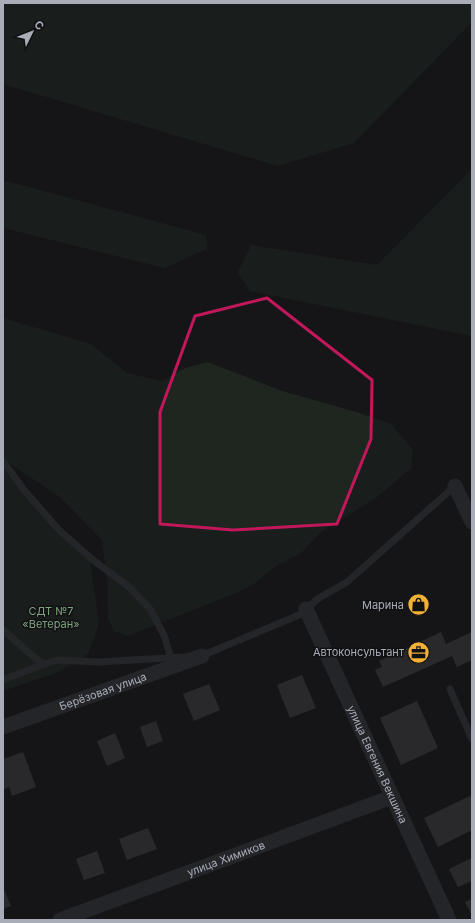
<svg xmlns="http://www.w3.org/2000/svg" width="475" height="923" viewBox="0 0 475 923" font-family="Inter,sans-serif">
<rect width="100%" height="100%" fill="#161618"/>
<path fill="#1e261f" d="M3,3H472V22L354,143L278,166L3,84Z
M472,169V336L250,291L238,272L251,245L377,265Z
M3,180L206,235L207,249L165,268L3,228Z
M3,318L91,344L127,373L161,381L185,368L208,362L282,391L360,413L391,424L413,450L411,468L376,498L321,532L300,554L276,566L255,583L239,592L127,636L114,631L108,618L107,581L102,540L60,497L3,459Z
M3,465L10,476L90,560L99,623L88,654L56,673L3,691Z"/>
<path fill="#404145" d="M441,632L446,644L472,632V660L457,667L452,656L383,687L375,670L382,667L379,661Z
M302,675L316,708L290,718L277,685Z
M209,684L220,710L194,721L183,694Z
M417,701L438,748L401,765L380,718Z
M156,721L163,741L147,747L140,727Z
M115,733L125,758L107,766L97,741Z
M23,752L36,787L12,796L9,787L3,790V759Z
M472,795V830L438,847L424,818Z
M148,828L157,849L127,860L119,839Z
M97,851L105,873L84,880L76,859Z
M472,858V881L458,887L449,869Z
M3,887L11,906L3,909Z
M472,899V916L465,902Z"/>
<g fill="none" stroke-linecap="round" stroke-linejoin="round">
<path stroke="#37383d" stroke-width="7" d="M3,461L24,490L58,529L93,560L128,586L150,609L164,635L171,658
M3,630L33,656L44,664
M201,656L299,615L319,598L347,582L455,486
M3,680L44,664L58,660L97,662L185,657
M450,689L472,739"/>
<g stroke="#37383d" stroke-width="15">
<path d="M455,486L472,522"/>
<path id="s1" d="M306,609L449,920"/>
<path id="s2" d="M3,727L202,656"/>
<path id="s3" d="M60,920L392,797"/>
</g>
</g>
<path d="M0 0H475V923H0ZM267,298L372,380L371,439L337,524L233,530L160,524V412L195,316Z" fill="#161618" fill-opacity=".55" fill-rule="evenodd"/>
<path fill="none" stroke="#c2185b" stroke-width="3" stroke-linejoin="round" d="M267,298L372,380L371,439L337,524L233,530L160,524V412L195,316Z"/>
<defs>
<symbol id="shop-disc" viewBox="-11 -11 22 22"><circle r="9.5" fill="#f2b134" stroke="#111113"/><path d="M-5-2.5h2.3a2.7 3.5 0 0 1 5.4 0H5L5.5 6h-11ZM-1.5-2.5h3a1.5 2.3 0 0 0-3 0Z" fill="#111"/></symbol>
<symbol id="office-disc" viewBox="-11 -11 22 22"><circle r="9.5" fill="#f2b134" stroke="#111113"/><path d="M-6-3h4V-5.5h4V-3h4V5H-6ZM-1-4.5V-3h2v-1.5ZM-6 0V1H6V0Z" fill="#111"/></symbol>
</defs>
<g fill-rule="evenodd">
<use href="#shop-disc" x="406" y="592" width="25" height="25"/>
<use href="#office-disc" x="406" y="640" width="25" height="25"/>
</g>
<g text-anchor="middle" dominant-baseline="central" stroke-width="3" stroke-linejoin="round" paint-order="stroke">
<g font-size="11" fill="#a8adb8" stroke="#111113" text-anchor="end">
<text x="404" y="605">Марина</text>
<text x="404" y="652">Автоконсультант</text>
</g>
<g font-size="11" fill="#7fa381" stroke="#111113">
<text x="51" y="611">СДТ №7<tspan x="51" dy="13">«Ветеран»</tspan></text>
</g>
<g font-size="11" fill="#a8adb8" stroke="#111113">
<text stroke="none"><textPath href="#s2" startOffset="106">Берёзовая улица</textPath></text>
<text stroke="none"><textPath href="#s1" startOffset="171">улица Евгения Векшина</textPath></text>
<text stroke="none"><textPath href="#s3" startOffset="177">улица Химиков</textPath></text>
</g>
</g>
<rect width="475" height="923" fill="none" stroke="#a8adb8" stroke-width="8"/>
<g transform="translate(32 32) rotate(47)" stroke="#111113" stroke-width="3" paint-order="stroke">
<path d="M0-3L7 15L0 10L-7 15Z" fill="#a8adb8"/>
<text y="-6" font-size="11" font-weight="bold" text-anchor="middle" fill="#a8adb8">С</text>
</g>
</svg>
